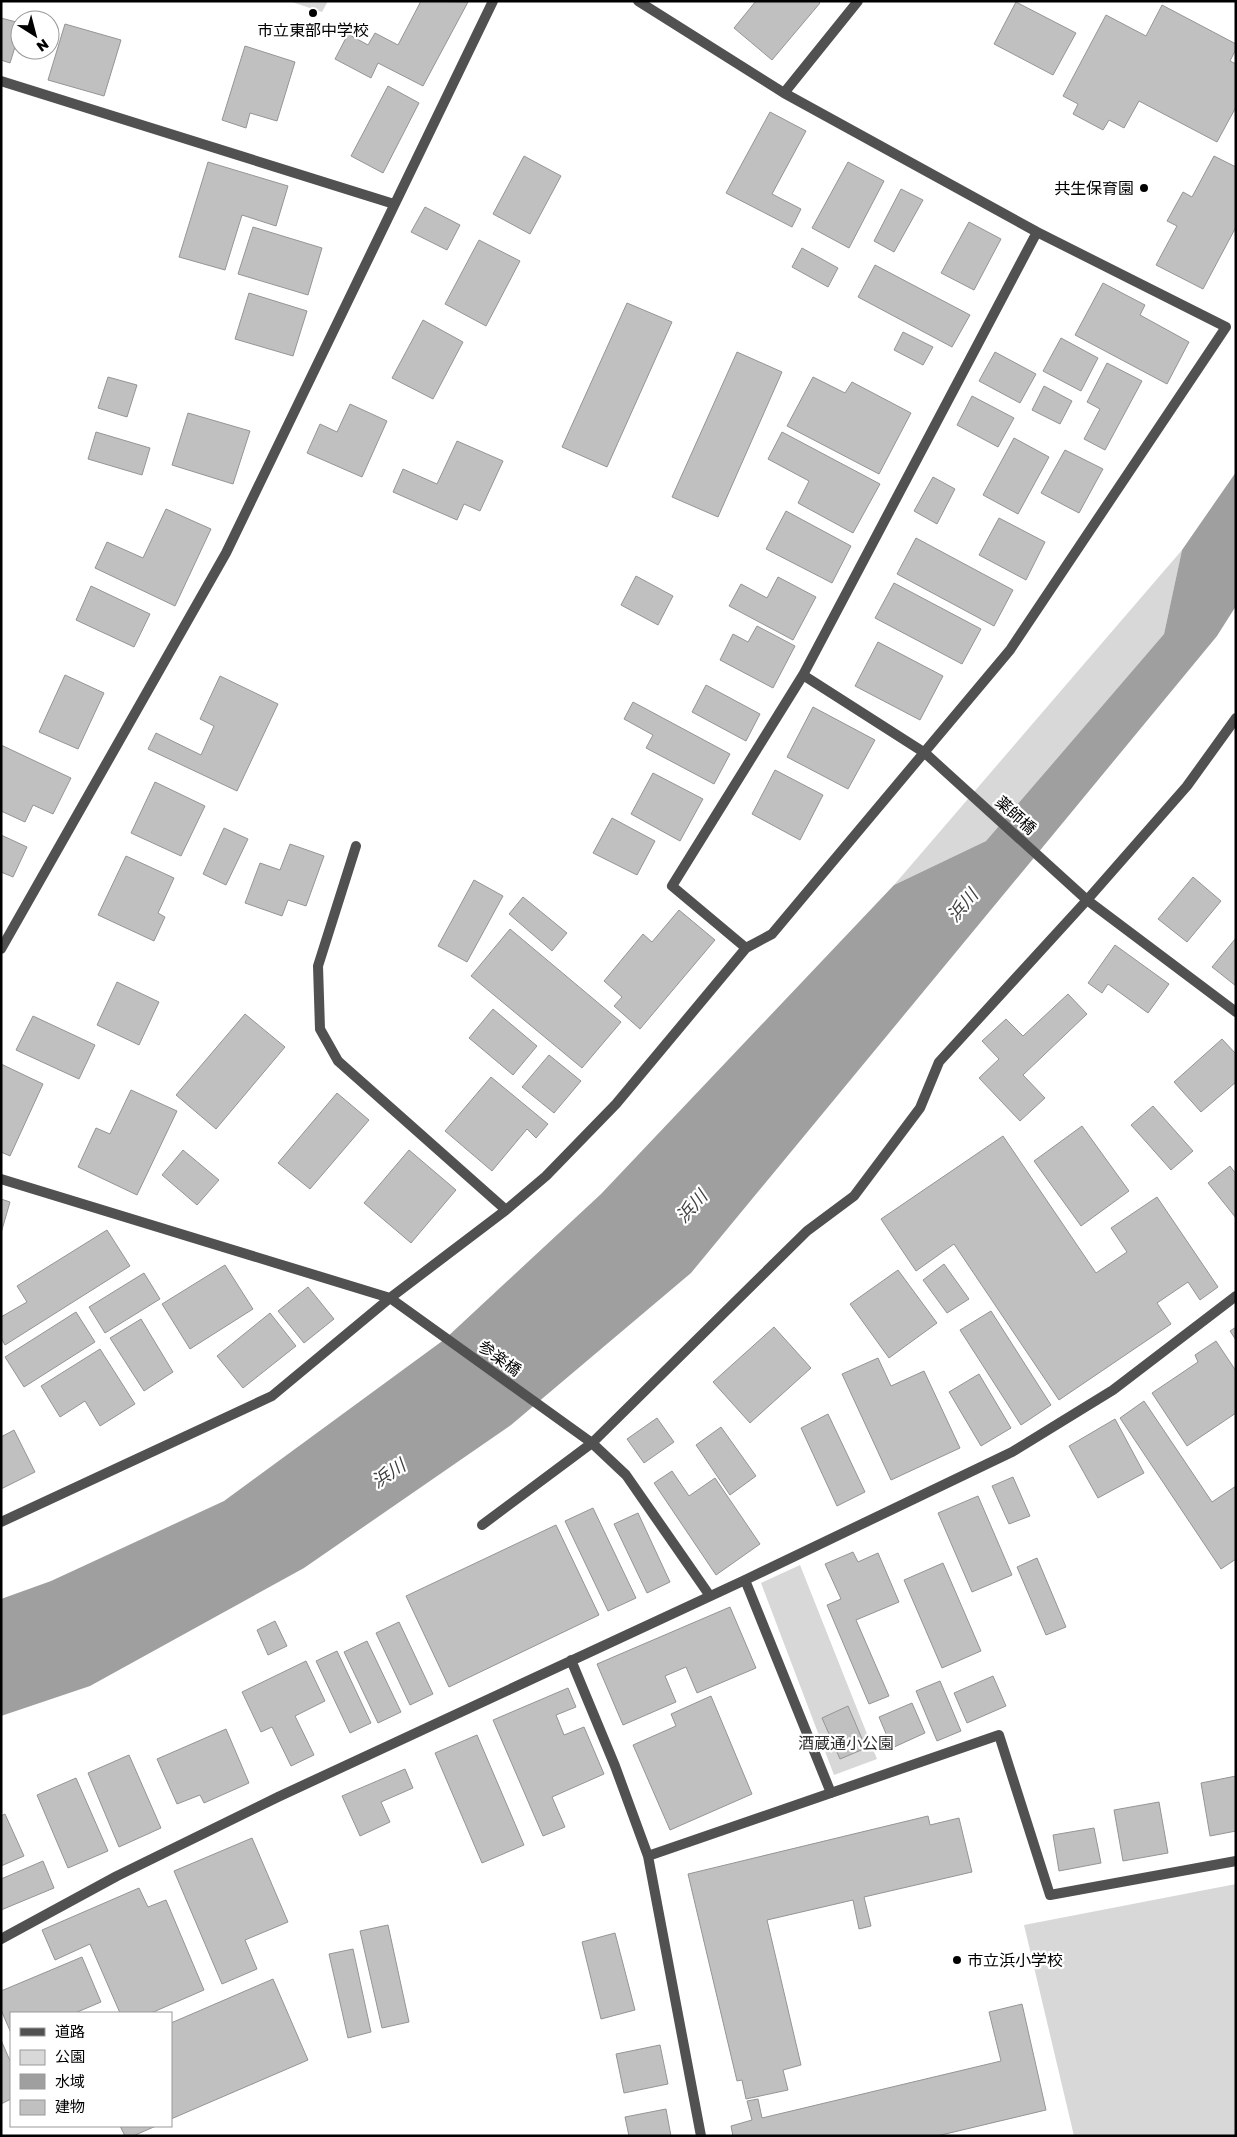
<svg xmlns="http://www.w3.org/2000/svg" width="1237" height="2137" viewBox="0 0 1237 2137" font-family="'Golos Text','Noto Sans JP',sans-serif">
<rect width="100%" height="100%" fill="#fff"/>
<path fill="#d8d8d8" d="M289,1H328L322,12Z
M1182,550L1164,634L986,841L894,885Z
M800,1565L877,1759L834,1775L761,1583Z
M1236,1884V2136H1074L1024,1925Z"/>
<path fill="#9f9f9f" d="M1236,472V606L1217,636L691,1273L511,1425L304,1568L90,1686L1,1716V1599L51,1581L224,1501L445,1339L601,1194L894,885L986,841L1164,634L1182,550Z"/>
<path fill="#c0c0c0" stroke="#959595" d="M421,1L468,2L423,86L378,63L371,78L335,59L348,34L368,45L375,33L398,45Z
M756,1H818L820,3L772,60L734,28Z
M1016,2L1076,33L1053,75L994,44Z
M1162,5L1236,44V49L1230,61L1236,64V107L1217,142L1139,101L1124,128L1109,120L1103,130L1073,114L1078,104L1063,96L1106,15L1146,36Z
M1,18L20,23V31L10,63L1,60Z
M65,24L121,40L104,96L48,80Z
M245,46L295,62L277,121L250,113L246,128L222,120Z
M388,86L419,103L383,173L351,156Z
M770,112L806,131L772,194L801,209L792,227L726,193Z
M524,156L561,176L530,234L493,214Z
M1214,156L1236,167V227L1203,289L1156,265L1177,226L1167,221L1183,192L1192,197Z
M208,162L288,186L276,226L242,215L225,270L179,257Z
M848,162L884,181L849,248L812,228Z
M901,189L923,200L894,252L874,241Z
M425,207L460,225L447,250L411,232Z
M969,222L1001,239L974,290L941,273Z
M253,227L322,248L308,295L238,274Z
M479,240L520,261L486,326L445,304Z
M802,248L838,268L828,287L792,267Z
M875,265L970,315L952,347L858,297Z
M1103,283L1145,305L1140,315L1189,342L1167,384L1075,335Z
M249,293L307,311L293,356L235,339Z
M627,303L672,322L607,467L562,447Z
M423,320L463,342L433,399L392,378Z
M903,332L933,347L923,365L894,350Z
M1061,338L1098,358L1081,391L1043,371Z
M737,352L782,372L718,517L672,497Z
M995,352L1036,374L1020,403L979,381Z
M1107,363L1142,381L1105,450L1084,439L1100,409L1087,402Z
M108,377L137,385L127,417L98,408Z
M813,377L845,393L852,382L911,413L879,474L787,426Z
M1044,386L1072,401L1060,424L1032,410Z
M972,396L1014,418L998,447L957,425Z
M350,404L387,421L362,477L307,453L320,424L337,432Z
M188,413L250,431L233,484L172,465Z
M96,432L150,448L142,475L88,459Z
M782,432L880,484L853,533L798,503L809,481L768,459Z
M1014,438L1049,457L1018,514L983,495Z
M457,441L503,461L480,511L464,504L457,520L393,492L403,469L437,484Z
M1065,450L1103,469L1079,513L1041,493Z
M933,477L955,489L937,524L914,511Z
M166,509L211,529L175,606L95,568L107,542L143,558Z
M786,511L851,546L832,583L766,549Z
M999,518L1045,542L1026,580L979,555Z
M916,538L1013,590L994,626L897,574Z
M636,576L673,596L658,625L621,605Z
M778,577L816,597L793,640L729,606L741,584L767,598Z
M894,583L981,629L962,664L875,618Z
M91,586L150,614L134,647L76,620Z
M757,626L795,646L773,688L720,660L733,634L748,642Z
M878,642L943,676L920,720L855,686Z
M65,675L104,693L78,749L39,732Z
M220,676L278,704L237,791L148,749L156,733L201,755L214,726L200,719Z
M706,685L760,714L746,741L692,712Z
M633,702L730,754L714,784L646,748L653,735L624,719Z
M813,707L875,740L848,789L787,757Z
M1,745L71,778L53,814L33,805L25,822L1,811Z
M775,770L823,795L800,840L752,814Z
M653,773L703,799L680,841L631,814Z
M155,782L205,806L181,856L131,833Z
M612,818L655,841L637,875L593,853Z
M224,828L248,839L226,885L203,874Z
M1,835L27,847L13,877L1,872Z
M290,844L324,856L306,906L288,900L282,916L245,903L260,863L280,870Z
M126,856L174,878L158,913L165,917L154,941L98,915Z
M1193,877L1221,901L1187,942L1158,919Z
M474,880L503,896L467,962L438,946Z
M523,897L567,933L552,951L509,914Z
M679,910L715,940L640,1029L614,1006L622,997L604,981L643,934L652,942Z
M510,929L621,1022L582,1068L471,976Z
M1236,938V986L1212,967Z
M1115,945L1169,984L1148,1013L1108,984L1102,993L1088,983Z
M117,982L159,1002L139,1045L97,1025Z
M1068,994L1087,1014L1023,1075L1045,1098L1020,1121L979,1078L999,1059L982,1041L1006,1019L1023,1036Z
M493,1009L537,1046L513,1075L469,1038Z
M245,1014L285,1047L216,1129L176,1095Z
M33,1016L95,1045L79,1079L16,1050Z
M1222,1039L1236,1054V1082L1201,1112L1174,1082Z
M549,1055L581,1081L554,1113L522,1087Z
M1,1064L43,1084L10,1156L1,1152Z
M491,1077L548,1124L536,1138L527,1129L492,1171L445,1131Z
M131,1090L177,1111L137,1195L78,1167L96,1128L110,1134Z
M337,1093L369,1120L310,1189L278,1163Z
M1153,1106L1193,1151L1171,1170L1131,1125Z
M1082,1126L1129,1191L1081,1226L1034,1161Z
M1003,1136L1096,1273L1127,1252L1111,1228L1157,1197L1218,1287L1200,1300L1188,1282L1157,1303L1171,1324L1059,1400L954,1244L916,1271L881,1219Z
M183,1150L219,1180L197,1205L162,1175Z
M409,1150L456,1190L411,1243L364,1203Z
M1230,1166L1236,1174V1218L1208,1183Z
M1,1199L10,1202L1,1233Z
M107,1230L130,1266L5,1345L1,1338V1317L27,1302L17,1286Z
M944,1264L969,1299L947,1313L923,1280Z
M225,1265L253,1309L190,1349L162,1304Z
M898,1270L937,1323L889,1358L850,1304Z
M144,1273L160,1299L105,1333L89,1307Z
M308,1287L334,1319L304,1343L278,1311Z
M991,1311L1051,1405L1021,1425L960,1330Z
M76,1312L95,1342L24,1387L5,1357Z
M270,1313L296,1346L243,1388L217,1356Z
M141,1319L173,1372L144,1391L110,1338Z
M774,1327L811,1368L750,1423L713,1382Z
M1236,1327V1340L1230,1331Z
M1216,1341L1236,1371V1413L1187,1446L1152,1393L1198,1362L1195,1355Z
M100,1349L135,1404L100,1426L85,1401L60,1417L41,1386Z
M878,1358L891,1386L924,1371L960,1448L891,1480L842,1374Z
M979,1374L1011,1428L981,1446L949,1392Z
M1144,1401L1212,1502L1236,1486V1559L1221,1569L1120,1418Z
M828,1414L865,1492L837,1506L801,1428Z
M657,1418L674,1442L644,1463L627,1439Z
M1115,1419L1144,1473L1098,1498L1069,1446Z
M721,1427L756,1476L730,1495L696,1445Z
M14,1430L35,1472L1,1489V1437Z
M672,1471L689,1496L715,1478L760,1544L716,1575L654,1483Z
M1013,1477L1030,1516L1009,1524L992,1486Z
M978,1496L1012,1575L972,1592L938,1513Z
M593,1508L636,1598L608,1611L565,1521Z
M638,1513L670,1582L647,1593L614,1524Z
M556,1525L599,1615L449,1687L406,1596Z
M853,1552L858,1562L878,1553L899,1602L856,1620L889,1696L869,1704L827,1605L841,1599L825,1564Z
M1037,1558L1066,1627L1046,1635L1017,1567Z
M943,1563L981,1651L942,1668L904,1580Z
M730,1607L756,1668L697,1693L686,1667L665,1676L676,1702L623,1725L597,1664Z
M275,1621L287,1646L268,1655L257,1630Z
M399,1622L433,1694L410,1705L376,1633Z
M367,1641L401,1712L378,1723L344,1652Z
M337,1651L371,1723L350,1733L316,1661Z
M306,1661L325,1701L295,1716L314,1755L291,1766L272,1727L261,1732L242,1692Z
M993,1676L1006,1706L967,1723L954,1693Z
M940,1681L961,1731L937,1741L916,1691Z
M568,1688L576,1707L556,1715L564,1735L584,1727L604,1774L552,1797L565,1827L543,1836L493,1720Z
M711,1696L752,1794L670,1830L633,1745L676,1726L671,1714Z
M912,1703L925,1733L892,1748L879,1717Z
M848,1706L866,1748L840,1759L822,1718Z
M226,1729L249,1783L204,1803L200,1795L177,1804L157,1759Z
M477,1735L524,1845L482,1863L435,1753Z
M129,1755L161,1828L119,1847L88,1773Z
M405,1769L413,1788L381,1802L390,1822L360,1836L342,1796Z
M1236,1776V1831L1210,1836L1201,1783Z
M76,1778L108,1851L68,1868L37,1795Z
M1159,1802L1168,1853L1123,1861L1114,1810Z
M5,1814L24,1856L1,1866V1816Z
M928,1816L930,1825L959,1818L972,1872L864,1897L871,1926L859,1929L853,1900L767,1920L801,2065L783,2070L788,2090L746,2099L742,2080L737,2081L688,1874Z
M1094,1828L1101,1863L1059,1871L1053,1835Z
M252,1838L288,1922L245,1940L257,1969L222,1984L174,1871Z
M43,1861L54,1888L1,1910V1879Z
M139,1888L148,1907L166,1900L204,1990L151,2013H120L90,1944L55,1960L42,1930Z
M388,1925L409,2022L382,2028L360,1931Z
M615,1933L635,2010L601,2019L582,1942Z
M353,1949L371,2032L348,2038L329,1954Z
M82,1957L101,2002L75,2013H11V2033L1,2010V1991Z
M273,1979L308,2060L171,2119V2023Z
M1022,2004L1046,2110L937,2136H733L731,2126L752,2120L747,2101L758,2099L762,2118L1001,2061L989,2012Z
M1,2040L11,2063V2099L1,2104Z
M660,2045L668,2084L624,2093L616,2054Z
M666,2109L671,2136H629L625,2117Z
M120,2126H156L133,2136H125Z"/>
<g fill="none" stroke-linecap="round" stroke-linejoin="round">
<path stroke="#515151" stroke-width="10" d="M1,81L394,204
M784,93L858,1
M803,675L925,753L1087,900L1236,1012
M356,846L318,966L320,1029L338,1061L506,1210
M746,948L672,886L803,675L1037,232
M1,949L226,553L493,1
M1,1179L390,1298L592,1443L626,1475L710,1596
M1,1522L272,1396L390,1298L506,1210L546,1176L616,1104L746,948L772,934L1010,650L1226,327L1037,232L784,93L638,1
M482,1525L592,1443L807,1231L854,1196L920,1108L939,1062L1087,900L1187,786L1236,718
M745,1580L831,1793
M571,1660L615,1766L648,1856L701,2136
M648,1856L999,1735L1050,1895L1236,1861
M1,1939L117,1876L278,1797L745,1580L1012,1452L1113,1390L1236,1296"/>
</g>
<g fill="#000" stroke="#fff" stroke-width="2">
<circle cx="313" cy="13" r="5"/>
<circle cx="1144" cy="188" r="5"/>
<circle cx="957" cy="1960" r="5"/>
</g>
<g text-anchor="middle" dominant-baseline="central" stroke-width="4.5" stroke-linejoin="round" paint-order="stroke">
<g font-size="16" fill="#000" stroke="#fff">
<text x="313" y="30">市立東部中学校</text>
<text x="1134" y="188" text-anchor="end">共生保育園</text>
<text x="967" y="1960" text-anchor="start">市立浜小学校</text>
</g>
<g font-size="16" fill="#000" stroke="#fff">
<text transform="translate(1016 815) rotate(42)">薬師橋</text>
<text transform="translate(500 1358) rotate(36)">参楽橋</text>
</g>
<g font-size="16" fill="#2f2f2f" stroke="#fff">
<text x="846" y="1743">酒蔵通小公園</text>
</g>
<g font-size="18" font-style="italic" fill="#404040" stroke="#fff">
<text transform="translate(962 905) rotate(-50)">浜川</text>
<text transform="translate(691 1206) rotate(-48)">浜川</text>
<text transform="translate(388 1473) rotate(-34)">浜川</text>
</g>
</g>
<rect width="1237" height="2137" fill="none" stroke="#000000" stroke-width="5"/>
<rect x="10" y="2012" width="162" height="115" fill="#ffffff" stroke="#999999"/>
<rect x="20" y="2028" width="25" height="8" fill="#515151" stroke="#999999"/>
<text x="55" y="2037" font-size="15" fill="#000000">道路</text>
<rect x="20" y="2050" width="25" height="15" fill="#d8d8d8" stroke="#999999"/>
<text x="55" y="2062" font-size="15" fill="#000000">公園</text>
<rect x="20" y="2074" width="25" height="15" fill="#9f9f9f" stroke="#999999"/>
<text x="55" y="2087" font-size="15" fill="#000000">水域</text>
<rect x="20" y="2100" width="25" height="15" fill="#c0c0c0" stroke="#999999"/>
<text x="55" y="2112" font-size="15" fill="#000000">建物</text>
<g transform="translate(35 35) rotate(144)"><circle r="24" fill="#ffffff" stroke="#999999"/>
<path d="M0-4L9 19L0 12L-9 19Z" fill="#000000"/>
<text y="-8" font-size="14" font-weight="bold" text-anchor="middle" fill="#000000">N</text>
</g>
</svg>
